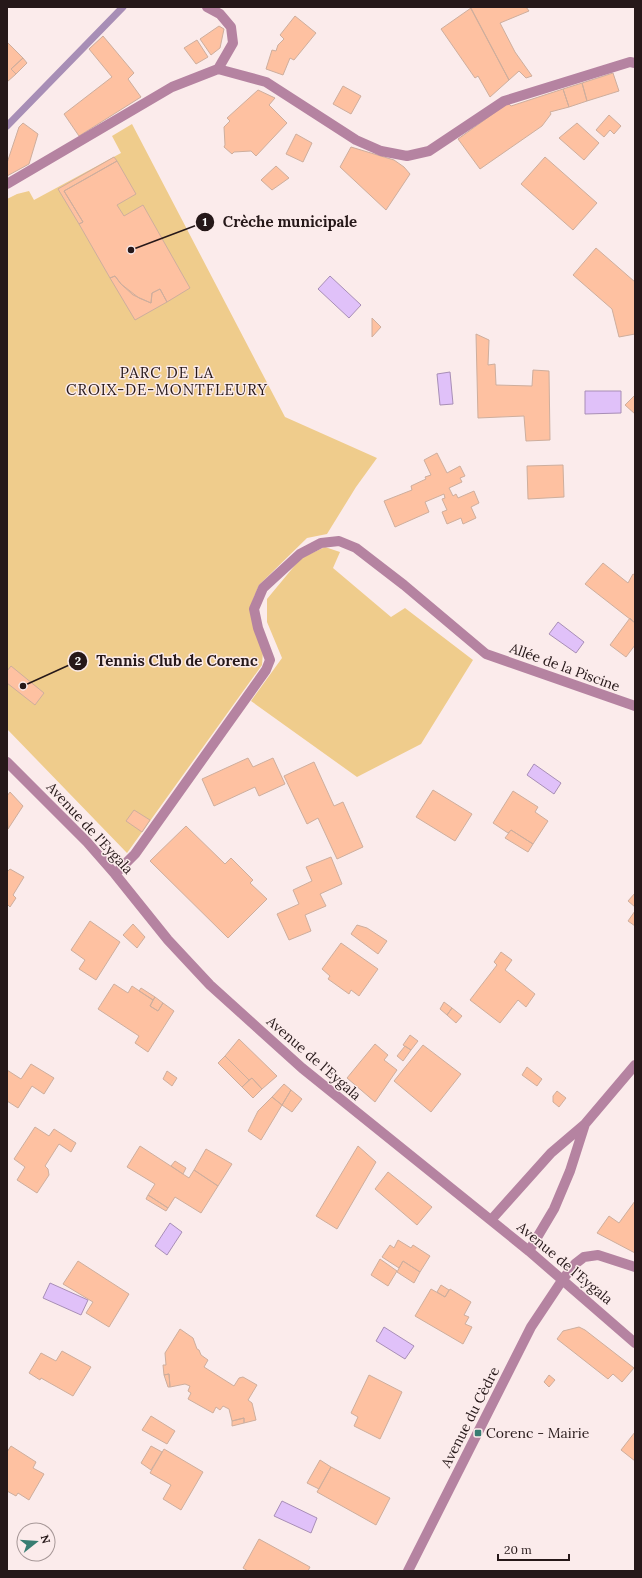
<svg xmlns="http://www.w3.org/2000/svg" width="642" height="1578" viewBox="0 0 642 1578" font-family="Lora,serif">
<rect width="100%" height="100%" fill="#fbebeb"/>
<path fill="#efcc8c" d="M132,124L285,417L377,458L356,487L327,534L307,538L259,585L252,602L263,651L262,665L127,853L7,729V199L17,194L29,191L34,200L121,153L112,136Z
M325,547L340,552L333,568L391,617L405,608L473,660L421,744L357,777L251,701L282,658L267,622V599L301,558Z"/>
<path fill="#e0c1f9" stroke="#a88eb6" d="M330,276L361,305L349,318L318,289Z
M450,372L453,404L440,405L437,374Z
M585,391H621V413L585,414Z
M558,622L584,642L576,653L549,634Z
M534,764L561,783L554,794L527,775Z
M170,1223L182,1232L167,1255L155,1246Z
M50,1283L88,1300L81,1315L43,1298Z
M384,1327L414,1346L405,1359L376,1341Z
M282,1501L317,1518L311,1533L274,1516Z"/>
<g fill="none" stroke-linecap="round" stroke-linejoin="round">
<path stroke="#a88eb6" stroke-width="7" d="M7,126L123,7"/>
</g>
<path fill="#fec1a1" stroke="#ceae9d" d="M470,7H526L529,11L500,23L515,52L532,76L526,78L519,71L509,80Z
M471,8L509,80L490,97L478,76L475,78L441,29Z
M295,16L316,33L294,60L290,58L283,75L266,69L272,50L276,51L278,45L284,39L280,35Z
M219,26L224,29L220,48L211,55L200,39Z
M103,36L134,73L128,79L141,97L79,136L64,114L112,77L89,49Z
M197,40L208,57L196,64L184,48Z
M7,42L23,58L11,69L16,74L7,82Z
M23,58L27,63L16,74L11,69Z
M613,73L619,91L587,101L582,83Z
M582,83L587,101L569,107L563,89Z
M343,86L361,96L351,114L333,104Z
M563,89L569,107L550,112L551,114L542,126L480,169L458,139L508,103L511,106Z
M258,90L275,98L269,105L287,123L256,156L251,151L234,152L232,154L224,147L225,145L224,127L230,121L227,118Z
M609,115L621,126L614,134L610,130L604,137L596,130Z
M23,123L38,134L29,164L7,176V163L19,127Z
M577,123L599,143L584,160L559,138Z
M296,134L312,143L303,162L286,154Z
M351,147L394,160L404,167L410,174L386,210L340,167Z
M114,157L117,161L64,191L83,222L79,224L58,189Z
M545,157L597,203L573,230L521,184Z
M117,161L136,194L117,205L124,216L143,205L190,288L167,302L160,289L152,293L151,303L133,295L121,284L115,276L110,278L79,224L83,222L64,191Z
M276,166L289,178L272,190L261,180Z
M596,248L635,282V334L619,337L612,309L573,275Z
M115,276L121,284L139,298L151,303L152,293L160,289L167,302L135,320L110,278Z
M372,318L381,327L372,337Z
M476,334L489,340L488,365L495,364L496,385L532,386L533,370L549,371L550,440L526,441L524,416L478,418Z
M635,395V414L625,405Z
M437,453L447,473L460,466L465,476L460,478L462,482L449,488L453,496L456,494L458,498L474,491L479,503L471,507L476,518L463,524L461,518L447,524L442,512L447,510L442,499L445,498L444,494L425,502L429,512L395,527L384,501L412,490L411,486L426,479L425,477L431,475L424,460Z
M563,465L564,497L528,499L527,466Z
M603,563L628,583L633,574L635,575V623L585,584Z
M630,618L635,623V645L626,657L610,645Z
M11,666L44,693L35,705L7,683V671Z
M248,758L253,767L273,758L285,784L259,796L255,787L214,806L202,779Z
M314,762L334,806L343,802L363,847L337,859L318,818L307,824L284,776Z
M433,790L472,814L455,841L416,817Z
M513,791L538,807L535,812L548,821L533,844L511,830L508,833L493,823Z
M10,792L23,806L8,829L7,796Z
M134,810L150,820L142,832L126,821Z
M186,826L225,864L231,858L253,880L250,883L267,899L228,938L150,861Z
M511,830L533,844L528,852L505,838Z
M331,857L342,884L320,894L326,906L305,915L311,931L289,940L277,914L299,904L293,890L312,881L306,867Z
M10,869L24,877L13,895L16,898L10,907L7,904V870L8,871Z
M635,893V907L628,901Z
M635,911V926L628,921Z
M90,921L120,942L96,980L79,969L85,960L71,950Z
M133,924L145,937L137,948L123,935Z
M357,925L367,928L387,941L378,954L351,934Z
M341,943L378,969L359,996L351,990L349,994L328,979L330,976L322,969Z
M501,952L512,960L505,970L535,994L526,1007L518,1000L500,1023L470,1000L497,965L494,962Z
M114,984L128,993L132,986L153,1000L150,1006L158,1011L163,1003L174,1011L148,1052L135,1043L139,1036L98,1009Z
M141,988L155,997L153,1000L139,991Z
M155,997L163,1003L158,1011L150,1006Z
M444,1002L452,1008L447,1015L440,1009Z
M452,1008L462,1016L456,1023L447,1015Z
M410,1035L418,1041L411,1050L403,1045Z
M239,1039L277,1076L262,1089L252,1078L249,1080L225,1056Z
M375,1044L388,1055L384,1060L397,1070L375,1102L347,1078Z
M423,1045L461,1074L431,1112L394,1081Z
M405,1046L411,1050L403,1061L397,1056Z
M225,1056L249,1080L242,1087L218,1063Z
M31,1064L54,1078L44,1094L32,1086L18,1108L7,1101V1070L21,1079Z
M527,1067L542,1079L537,1086L522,1075Z
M167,1071L177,1078L172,1086L163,1079Z
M252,1078L262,1089L253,1098L242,1087Z
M284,1084L291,1090L282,1105L272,1097Z
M291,1090L302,1099L292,1112L282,1105Z
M557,1091L566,1098L559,1107L553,1102V1096Z
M272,1097L282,1105L261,1140L248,1131L258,1111Z
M35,1127L49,1136L54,1129L76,1143L71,1152L59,1144L45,1166L48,1169L49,1175L37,1193L17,1180L25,1167L14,1159Z
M140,1146L189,1178L194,1170L218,1186L201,1213L175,1197L168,1208L148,1195L155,1184L127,1167Z
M358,1146L376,1162L337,1229L316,1216Z
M206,1149L232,1164L218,1186L194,1170Z
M175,1161L186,1168L183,1174L171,1166Z
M388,1172L432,1207L417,1225L375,1189Z
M148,1195L168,1208L166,1211L146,1199Z
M635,1201V1253L597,1233L609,1216L619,1223Z
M398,1240L411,1248L413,1245L430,1256L420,1272L403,1261L399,1268L382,1257L390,1245L394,1248Z
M380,1259L397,1271L388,1286L371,1275Z
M78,1261L129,1294L109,1327L86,1313L93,1302L63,1284Z
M403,1261L420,1272L414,1283L397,1272Z
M441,1285L449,1290L445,1297L437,1292Z
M431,1289L445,1297L450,1289L471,1302L464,1315L469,1317L465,1324L472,1327L463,1344L415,1316Z
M579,1327L585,1330L634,1368L622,1382L613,1374L608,1379L557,1339L563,1331Z
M180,1329L193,1338L197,1349L199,1350L201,1355L208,1360L204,1367L234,1386L239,1378L243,1377L257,1385L248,1400L252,1403L256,1420L244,1423V1418L232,1421L229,1409L223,1406L220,1410L216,1407L213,1413L188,1399L191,1393L188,1391L190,1386L185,1384L170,1387L169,1374L164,1375L163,1365H166L165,1353Z
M62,1351L91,1367L73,1396L41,1378L40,1380L29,1373L41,1353L56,1361Z
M169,1374L170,1387H168L164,1375Z
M369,1375L402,1392L380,1439L354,1426L358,1417L351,1413Z
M549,1375L555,1380L549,1387L544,1382Z
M151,1416L175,1431L167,1444L142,1430Z
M244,1418V1423L232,1426V1421Z
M635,1432V1461L621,1450Z
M11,1446L36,1462L33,1468L44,1474L29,1500L18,1493L16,1496L7,1491V1452Z
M151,1446L162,1452L151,1470L141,1463Z
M164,1449L203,1472L181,1510L163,1499L171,1485L150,1473Z
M320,1460L331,1467L319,1489L307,1483Z
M331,1467L390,1498L376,1525L317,1492Z
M259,1539L310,1567L308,1571H248L243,1568Z"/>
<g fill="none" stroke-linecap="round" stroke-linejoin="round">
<path stroke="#b583a1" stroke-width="10" d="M207,7L220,14L231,27L233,43L218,69
M7,184L172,87L218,69L266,82L356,140L381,151L407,156L429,151L504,101L630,62L635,63
M7,762L87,842L115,874L168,940L210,985L302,1068L529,1251L635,1343
M115,874L135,854L266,670L270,660L258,628L254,609L263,588L300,554L321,543L339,541L356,548L404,585L486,654L635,706
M491,1220L551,1153L585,1124L635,1065
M529,1251L554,1209L570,1171L585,1124
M408,1571L531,1327L563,1279L575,1264L584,1257L598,1255L635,1267"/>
</g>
<rect fill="#387d72" stroke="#fbebeb" stroke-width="1.5" x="474" y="1429" width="8" height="8" rx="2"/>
<g text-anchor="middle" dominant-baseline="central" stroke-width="3" stroke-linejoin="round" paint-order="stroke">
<g font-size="14" fill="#261819" stroke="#fbebeb">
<text transform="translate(565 667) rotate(20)">Allée de la Piscine</text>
<text transform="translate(90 828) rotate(47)">Avenue de l'Eygala</text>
<text transform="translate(314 1058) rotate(41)">Avenue de l'Eygala</text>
<text transform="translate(565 1263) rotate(40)">Avenue de l'Eygala</text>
<text transform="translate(470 1417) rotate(-63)">Avenue du Cèdre</text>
</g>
<g font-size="14" fill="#261819" stroke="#fbebeb" text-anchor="start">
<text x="486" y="1433">Corenc - Mairie</text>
</g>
<g font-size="15" letter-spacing="1" fill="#261819" stroke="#fbebeb">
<text x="167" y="372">PARC DE LA<tspan x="167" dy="17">CROIX-DE-MONTFLEURY</tspan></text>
</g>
</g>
<path fill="none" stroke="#261819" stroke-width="1.5" d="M131 250L205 222M23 686L78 661"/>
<g fill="#261819" stroke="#fbebeb" stroke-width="1.5">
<circle cx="131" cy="250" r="4"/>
<circle cx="23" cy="686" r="4"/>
<circle cx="205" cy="222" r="10"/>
<circle cx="78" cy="661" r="10"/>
</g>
<g font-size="12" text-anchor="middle" font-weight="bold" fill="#fff">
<text x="205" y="226">1</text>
<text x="78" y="665">2</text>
</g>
<g font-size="15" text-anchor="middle" font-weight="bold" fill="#261819" stroke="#fbebeb" stroke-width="3" stroke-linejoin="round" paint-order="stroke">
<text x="290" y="227">Crèche municipale</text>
<text x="177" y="666">Tennis Club de Corenc</text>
</g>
<rect width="642" height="1578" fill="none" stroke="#261819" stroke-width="16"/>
<g transform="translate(36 1542) rotate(73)"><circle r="19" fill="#fbebeb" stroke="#a69797"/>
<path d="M0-3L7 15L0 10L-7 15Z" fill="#387d72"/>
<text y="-6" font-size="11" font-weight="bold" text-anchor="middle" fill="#261819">N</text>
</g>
<path d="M498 1554v6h71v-6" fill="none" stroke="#261819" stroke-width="2"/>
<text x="504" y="1554" font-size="12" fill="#261819" stroke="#fbebeb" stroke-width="3" paint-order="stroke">20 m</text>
</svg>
